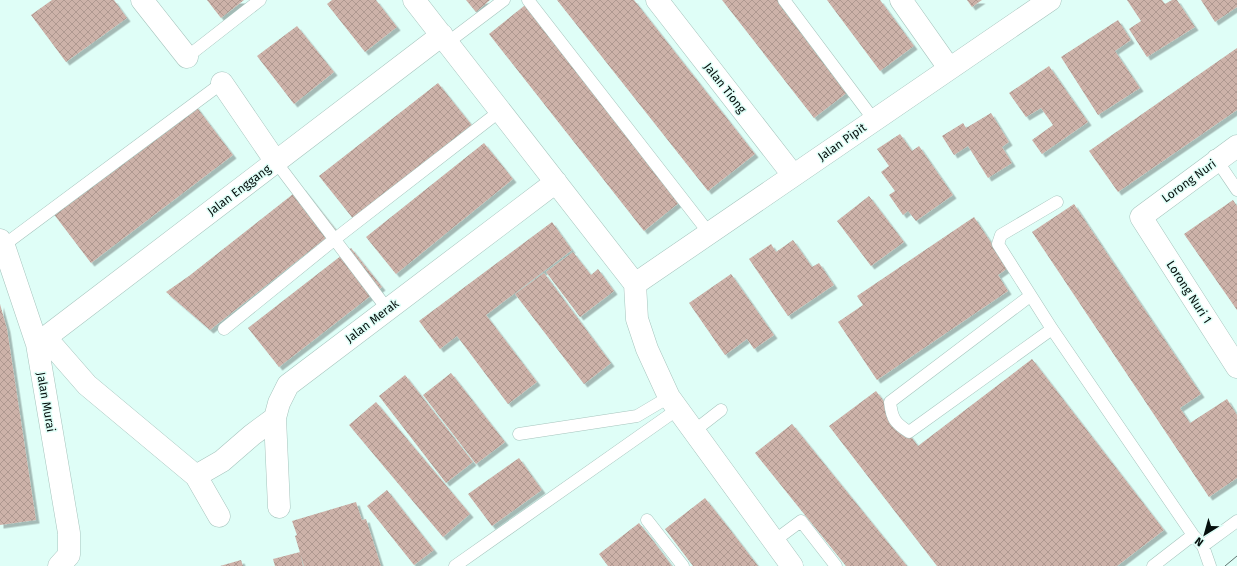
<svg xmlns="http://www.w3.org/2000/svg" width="1237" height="566" viewBox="0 0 1237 566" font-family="'Fira Sans',sans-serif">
<defs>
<pattern id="building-cross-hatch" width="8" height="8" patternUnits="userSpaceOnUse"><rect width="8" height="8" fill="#cdb2a9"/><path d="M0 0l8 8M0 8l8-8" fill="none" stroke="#af9890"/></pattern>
<filter id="shadow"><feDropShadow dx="3.5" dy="3.5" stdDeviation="0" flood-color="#0004"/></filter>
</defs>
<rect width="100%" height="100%" fill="#dffef7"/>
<path fill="url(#building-cross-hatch)" filter="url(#shadow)" d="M52,0H114L127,18L66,62L31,15Z
M207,0H244L221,18Z
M332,0H376L397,27L365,52L327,4Z
M466,0H490L476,12Z
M557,0H634L755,154L708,191Z
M722,0H784L853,88L814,118Z
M827,0H880L914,46L880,71Z
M967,0H982L972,7Z
M1127,0H1162L1165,4L1172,0H1177L1195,27L1147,57L1129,29L1141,21Z
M1201,0H1237V7L1215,22Z
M529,2L685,198L644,231L489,34Z
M1118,20L1131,40L1115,51L1140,88L1098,115L1061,57Z
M297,26L334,72L294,104L257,56Z
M1237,48V110L1118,192L1089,151Z
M1049,66L1088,122L1042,154L1032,140L1053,125L1041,108L1026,117L1009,93Z
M438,83L474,128L355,221L319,176Z
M195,105L233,155L91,263L53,213Z
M991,113L1009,142L1002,147L1012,163L988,178L968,146L954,155L942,136L963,123L966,128Z
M900,134L912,151L919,146L953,195L916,221L908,211L903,215L889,195L895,191L881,172L889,166L877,149Z
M484,143L513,179L396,274L366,237Z
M302,187L336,230L210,330L166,292L189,276Z
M869,196L904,242L871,266L837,221Z
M1233,200L1237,206V310L1184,234Z
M1074,204L1201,394L1180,408L1190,423L1227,399L1237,415V478L1209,497L1032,232Z
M974,217L1008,268L998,275L1008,291L877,380L838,322L863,305L857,296Z
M552,222L572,250L486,315L537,382L508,404L457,336L440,349L419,321Z
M793,240L812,267L819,263L834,285L788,316L749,259L771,244L776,252Z
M351,248L382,287L279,367L248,328Z
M573,252L591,275L598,269L614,291L580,317L546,272Z
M544,273L611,363L584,384L515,294Z
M731,274L774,335L754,349L747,339L725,355L689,303Z
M0,304L7,329L36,520L0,525Z
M1032,359L1164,530L1117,566H937L829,426L876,391L918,446Z
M451,373L505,442L476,464L423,395Z
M405,375L473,462L446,483L379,396Z
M376,402L470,514L443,537L349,425Z
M792,424L907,566H846L755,453Z
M519,458L542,490L492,526L468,494Z
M387,490L434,550L414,565L367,506Z
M705,498L728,527L758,566H693L665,529Z
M356,502L362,520L366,519L381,566H304L295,536L297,535L292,521Z
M639,523L651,538L672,566H608L599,554Z
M300,552L303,566H275L273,559Z
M241,560L243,566H220Z"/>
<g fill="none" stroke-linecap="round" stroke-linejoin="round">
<defs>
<path id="service" d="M528,0L709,233
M784,0L874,120
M447,43L504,0
M187,57L260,0
M1214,156L1237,190
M276,162L388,310
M1057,202L1001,235L998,244L1052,329L1193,535L1203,546L1210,566
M0,248L222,83
M1030,296L890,402C892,419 895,423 909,432L1052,329
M224,329L335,239L500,111
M694,431L721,410
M519,434L637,416L669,397
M647,520L683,566
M774,541L801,521L836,566
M1203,546L1237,521
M455,566L678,409
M1153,566L1193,535"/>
<path id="minor" d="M142,0L187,57
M414,0L635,284L637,319L647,349L669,397L792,566
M657,0L793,175
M901,0L949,68
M222,83L276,162
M1237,146L1141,217L1237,367
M0,240L4,246L37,344L69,533V555L59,566
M635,284L1050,0
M46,338L87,385L196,476L222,461L252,435L275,418
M37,344L442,35
M196,476L219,516
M279,507L275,418L279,403L288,385L556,182"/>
</defs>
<use href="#service" stroke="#a6c4bd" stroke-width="13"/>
<use href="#minor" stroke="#a6c4bd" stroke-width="23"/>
<use href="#service" stroke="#fff" stroke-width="12"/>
<use href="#minor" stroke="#fff" stroke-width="22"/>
<path stroke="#5e716d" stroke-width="1" d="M1225,566L1237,556"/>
</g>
<g text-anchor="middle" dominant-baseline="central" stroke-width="3" stroke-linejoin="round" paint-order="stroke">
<g font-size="12" fill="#050f0d" stroke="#dffef7">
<text transform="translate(725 88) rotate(52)">Jalan Tiong</text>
<text transform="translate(842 142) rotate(-35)">Jalan Pipit</text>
<text transform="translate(1189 181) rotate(-36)">Lorong Nuri</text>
<text transform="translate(239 190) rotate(-37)">Jalan Enggang</text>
<text transform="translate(1189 292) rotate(57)">Lorong Nuri 1</text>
<text transform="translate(372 321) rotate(-37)">Jalan Merak</text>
<text transform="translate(46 402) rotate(80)">Jalan Murai</text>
</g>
</g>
<g transform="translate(1205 534) rotate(217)" stroke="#dffef7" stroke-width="3" paint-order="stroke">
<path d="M0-3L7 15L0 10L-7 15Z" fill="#050f0d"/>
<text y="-6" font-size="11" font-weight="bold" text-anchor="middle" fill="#050f0d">N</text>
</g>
</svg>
